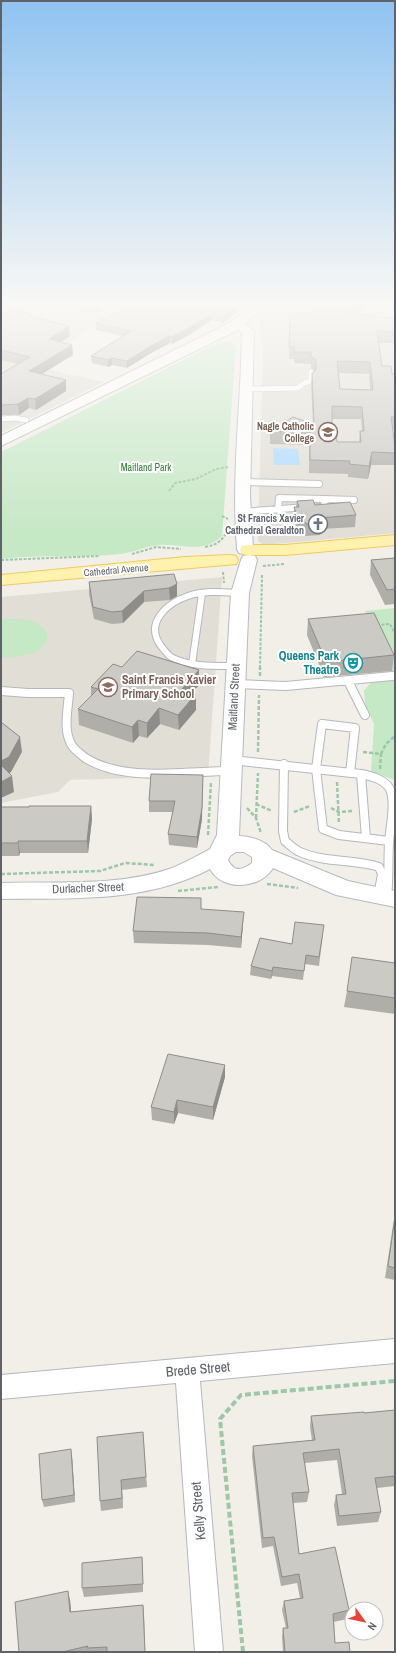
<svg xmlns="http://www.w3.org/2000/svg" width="396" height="1653" viewBox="0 0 396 1653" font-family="'Archivo Narrow',sans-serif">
<rect width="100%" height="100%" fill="#f1efe8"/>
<path fill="#e1ded6" d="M1,302H130L33,366L104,382L1,433Z
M277,302H395V533L264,545L258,541L264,312Z
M222,577L208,776L70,780L58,792L1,803V597Z"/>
<path fill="#c5e8c5" d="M219,342H230L236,346L222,536C202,555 182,543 159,545C145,546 133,553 120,554C81,558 40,554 1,559V452Z
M395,608V677L365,611Z
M1,619C17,619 39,617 47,633C50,655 16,658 1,657Z
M395,679V780L371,772L374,724L365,704L364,690L371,683Z"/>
<path fill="#aadaff" d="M273,448L298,449L300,465H274Z"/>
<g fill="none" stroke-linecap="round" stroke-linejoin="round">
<defs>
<path id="service-far2" d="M248,389L298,388L304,383L311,381V372
M1,419L15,418L26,420"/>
<path id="service-far1" d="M243,482L319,484
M324,499L354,500
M278,510L279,498L324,499L325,507H318
M242,512L307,507
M192,664L202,594
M235,666C215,666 189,667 171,657C167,654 164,650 161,646C144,623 167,603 188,596C204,590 223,592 240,593"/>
<path id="service" d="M348,681L365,715
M235,684L286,686L392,676
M1,691L28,693H69C68,709 63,729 71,744C74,750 80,753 84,757C123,783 186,771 231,771
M232,760L361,774C371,776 384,779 390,789C396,804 390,826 389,843C388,861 389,880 387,898
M284,764L283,831L285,841C290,845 295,850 300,852C325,863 354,859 379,867L382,874L378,896
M350,773L355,728L322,724L316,769L323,829L339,835L389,841
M361,774L366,838"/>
<path id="minor" d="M197,302H216L256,311L257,313L253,316Z
M395,1339V1363L200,1381L223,1652H195L176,1383L1,1399V1375Z"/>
<path id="secondary" d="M258,302H272L244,324L254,331L250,495L253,549L251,553L245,554L239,553L237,549C231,477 241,405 242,332L238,330L1,446V436L231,322Z
M249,555L255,556L257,560L249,593L239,836C249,836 265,840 272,850L348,881L395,891V907L336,895L273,868C260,889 223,892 210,869C145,903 72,898 1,899V883C56,881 116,887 169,869C183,864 197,856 210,849L217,835L231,593L241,560L243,556ZM236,852H244L252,857V863C242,870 235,873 228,860L230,856Z"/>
<path id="primary" d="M395,535V545L285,555H248L242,554L240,550L242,546L248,545H285Z
M230,555L236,556L238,560L236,564L1,585V575L185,557Z"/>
</defs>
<use href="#service-far2" stroke="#b5b8bc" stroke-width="6"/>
<use href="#service-far1" stroke="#b5b8bc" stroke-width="8"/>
<use href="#service" stroke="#b5b8bc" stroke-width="10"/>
<use href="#minor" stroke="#b5b8bc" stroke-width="2"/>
<use href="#secondary" stroke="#b6babf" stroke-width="2"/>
<use href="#primary" stroke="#f2c960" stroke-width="2"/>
<path stroke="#9cc7a9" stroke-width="1.5" stroke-dasharray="2.5 1" stroke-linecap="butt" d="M262,319V332"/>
<path stroke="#9cc7a9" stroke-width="2" stroke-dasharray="3 1.5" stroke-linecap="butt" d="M169,491L175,483L196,479L216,469L229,467
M222,516L228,519
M205,547C217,545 224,540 228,528
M132,554L156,547L181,549
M1,560L100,556
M263,566L285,564
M223,572L224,583
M377,625L390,624L395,634
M260,668L262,575"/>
<path stroke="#9cc7a9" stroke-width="2.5" stroke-dasharray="4 2" stroke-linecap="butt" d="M260,676V667
M258,752L259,695
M363,752L381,754L386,744L395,736
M380,769L381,754
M337,782L339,824
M256,804L272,811
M247,808L256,818L261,833
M331,808L339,812L353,811
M294,812L310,806
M256,818L258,773
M208,835L211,782
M1,874L100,871L125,863L155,865
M267,884L298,888
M178,891L218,887"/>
<path stroke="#9cc7a9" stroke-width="4" stroke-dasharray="6 3" stroke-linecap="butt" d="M243,1652L220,1419L241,1395L395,1381"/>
<use href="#service-far2" stroke="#fff" stroke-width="5"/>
<use href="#service-far1" stroke="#fff" stroke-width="6"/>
<use href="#service" stroke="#fff" stroke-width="8"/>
<use href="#minor" fill="#fff" fill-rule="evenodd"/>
<use href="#secondary" fill="#fff" fill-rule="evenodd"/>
<use href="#primary" fill="#fff2af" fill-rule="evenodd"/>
</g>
<path fill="#afaea9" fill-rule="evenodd" d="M51,302H113L96,313Z
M225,302H250L244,307Z
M323,302H372L357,315L373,317L395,324V343H378L382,366L392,374H395V429H392L395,447L394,465H371L368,479L348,477V474L309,473V445L270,444V431L313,424L311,385L312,373L314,371L311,368V364L294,363V359H289L290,324L310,313ZM338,373L369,374L370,390L340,389ZM332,419H361L362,431H360L359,442H337L332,434Z
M236,306V313L223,323L212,320L189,335L172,344L170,343L151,353L127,368L112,365L108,367L92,363L91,356L123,336L96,330V323Z
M1,307L31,317L70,336L61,342L73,355L42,374L66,380V391L36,410L29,408L19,415H1V374L17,364L1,360Z
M297,501L315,505L356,515L355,527L321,529L320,535L305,536L304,531H298L294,518V507H296Z
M395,558V604L385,605L370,575L371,560Z
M174,574L177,596L170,600L144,602L123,623L112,624L94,619L89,594V582Z
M308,619L394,655L392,671L324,677L307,635Z
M122,667L199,685L192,693L196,694V710L179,730L160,724L147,738L139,736L133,743L79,725L78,709L91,696V687Z
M151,774L202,819L197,848L169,845L168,834L173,812H149V801Z
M91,806L92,819L88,853H20L19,856H1V807Z
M243,924L241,948L208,945L134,943L133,931Z
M323,934L319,966L305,964L303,980L272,976L271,979L250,975L251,966L292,944Z
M395,963V1014L344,1007L347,991Z
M225,1065V1077L213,1120L178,1113L174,1124L152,1120L151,1107Z
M395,1212V1280L385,1278Z
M395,1410V1486L377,1488L381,1512L378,1522L337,1526L334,1505L336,1495L342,1494L337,1460L305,1463L309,1492L307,1502L293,1503L299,1554L349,1610L347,1619L334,1622L335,1643L350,1652H283L282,1637L283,1628H286L282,1610L284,1601L300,1598L297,1583L281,1586L273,1546L262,1548L252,1456L253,1446L312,1440L310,1427L311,1416L364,1413Z
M143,1432L147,1487L122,1490L123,1508L101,1511L100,1501Z
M72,1456L75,1502L44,1507L42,1500Z
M143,1567V1592L84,1597L82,1588Z
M70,1600L71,1612L143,1605L145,1652H19Z"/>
<path fill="#8f8d8a" d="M1,302H6L1,305Z
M96,302H113L96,313L95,303Z
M244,302H250L244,307Z
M359,302H372L343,326L344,314Z
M236,306V313L223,323V316Z
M212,313V320L189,335L172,344V337Z
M69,326L70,336L50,349L49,339Z
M169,336L170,343L151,353L127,368V361L151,346Z
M72,345L73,355L30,381L29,371Z
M112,358V365L108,367V360Z
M66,380V391L36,410L35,399Z
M28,398L29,408L19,415L18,404Z
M372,452L371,465L368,479L369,466Z
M177,584V596L170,600L169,588Z
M144,591V602L123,623L122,611Z
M199,670V685L181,705V690Z
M196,694V710L179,730L178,715Z
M159,708L160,724L147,738V723Z
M138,720L139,736L133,743L132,727Z
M20,737L22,752L11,772L1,778V761Z
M203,775L202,819L197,848V837Z
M12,776L14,792L1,798V782Z
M91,806L92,819L88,853L87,841Z
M18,841L20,853L19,856L18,843Z
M244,912L241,948V937Z
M273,967L272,976L271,979L272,971Z
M225,1065V1077L213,1120V1107Z
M177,1100L178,1113L174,1124V1112Z
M71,1449L72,1456L75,1502L74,1495Z
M121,1480L122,1490L123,1508L122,1498Z
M142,1557L143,1567V1592V1584Z
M68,1591L70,1600L72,1621L70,1612Z
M143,1605L144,1614L145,1652Z"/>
<path fill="#cccac5" stroke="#8f8d8a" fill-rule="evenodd" d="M137,302H220L236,306L223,316L212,313L189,328L172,337L169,336L151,346L127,361L112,358L108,360L91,356L131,331L96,323Z
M323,302H359L344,314L373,315V317L394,318L395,324V332L377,331L382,366H391L392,374H395V417H391L395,447V453L372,452L369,466L349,464L350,461L310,460V432L270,431L293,417L314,424L312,373L316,370V360L311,356V352H295L294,347H289L290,313H310ZM337,361L370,362L373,390L340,389ZM332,406L362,407L364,431H360L361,442H337L336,434H332Z
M1,307L31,314L28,316L69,326L49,339L72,345L29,371L66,380L35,399L28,398L18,404L1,405V374L30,357L1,350Z
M313,500L315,505L350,502L356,515L319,518L321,523L306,524L304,520H298L294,507H299L297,501Z
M395,558V589L387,590L371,560Z
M174,574L177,584L169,588L144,591L122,611L112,612L93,607L89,582Z
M374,613L394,655L326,662L308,619Z
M137,651L199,670L181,690L196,694L178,715L159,708L147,723L138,720L132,727L78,709L98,689L91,687L113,664L122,667Z
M1,722L20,737L9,757L1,761Z
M1,765L12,776L1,782Z
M151,774L203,775L202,808L197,837L168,834L175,801H149Z
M29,806H91L87,841H18V843H1V807H29Z
M137,897L201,898V909L244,912L241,937L208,933L133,931Z
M295,922L324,925L319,957L306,955L304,971L273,967L272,971L251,966L260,938L292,944Z
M352,957L395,963V998L347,991Z
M168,1054L225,1065L213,1107L177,1100L174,1112L151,1107Z
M395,1217V1268L388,1266Z
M395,1410V1476L375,1478L381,1512L339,1516L336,1495L346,1494L339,1449L303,1453L309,1492L292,1493L299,1554L335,1547L349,1610L333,1614L335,1643L349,1642L350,1652H285L283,1628H288L284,1601L303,1598L299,1574L282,1577L274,1537L263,1538L253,1446L315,1440L311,1416L364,1412V1413Z
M143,1432L146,1477L121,1480L122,1498L100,1501L97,1437Z
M71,1449L74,1495L42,1500L39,1454Z
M142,1557L143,1584L82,1588V1563Z
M68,1591L70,1612L143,1605L145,1652H107V1647L87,1648L88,1646L62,1652H19L15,1602Z"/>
<linearGradient id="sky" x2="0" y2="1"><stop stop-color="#8fc3f1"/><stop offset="0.57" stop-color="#f9f8f5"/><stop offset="1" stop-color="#f9f8f5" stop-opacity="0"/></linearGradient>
<rect width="396" height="534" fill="url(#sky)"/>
<defs>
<symbol id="school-ring" viewBox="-11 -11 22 22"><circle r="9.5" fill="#fff" stroke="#8d6e63" stroke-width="1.5"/><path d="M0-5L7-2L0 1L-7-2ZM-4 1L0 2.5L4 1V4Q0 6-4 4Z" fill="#8d6e63"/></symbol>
<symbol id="church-ring" viewBox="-11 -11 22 22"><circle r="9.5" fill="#fff" stroke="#6b7280" stroke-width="1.5"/><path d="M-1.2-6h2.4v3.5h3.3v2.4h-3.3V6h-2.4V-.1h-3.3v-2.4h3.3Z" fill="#6b7280"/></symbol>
<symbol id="theatre-ring" viewBox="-11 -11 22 22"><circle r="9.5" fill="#fff" stroke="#0f9aa8" stroke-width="1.5"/><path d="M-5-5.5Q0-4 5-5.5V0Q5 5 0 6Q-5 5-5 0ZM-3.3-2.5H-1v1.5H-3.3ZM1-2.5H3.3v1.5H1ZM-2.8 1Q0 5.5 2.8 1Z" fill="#0f9aa8"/></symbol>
</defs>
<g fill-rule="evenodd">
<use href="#school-ring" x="317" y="421" width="22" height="22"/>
<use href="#church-ring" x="307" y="513" width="22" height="22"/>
<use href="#theatre-ring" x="342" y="652" width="22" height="22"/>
<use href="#school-ring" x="97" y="676" width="22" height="22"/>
</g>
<g text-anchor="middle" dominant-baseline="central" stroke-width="4" stroke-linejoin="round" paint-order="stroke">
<g font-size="10" font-weight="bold" fill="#785e54" stroke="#fff" text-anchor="end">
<text x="314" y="426">Nagle Catholic<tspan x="314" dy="12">College</tspan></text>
</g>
<g font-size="10" fill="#348238" stroke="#fff">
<text x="146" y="467">Maitland Park</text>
</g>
<g font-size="10" font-weight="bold" fill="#5b616d" stroke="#fff" text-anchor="end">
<text x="304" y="518">St Francis Xavier<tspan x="304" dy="12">Cathedral Geraldton</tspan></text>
</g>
<g font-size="10" fill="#5f6368" stroke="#fff">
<text transform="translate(116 570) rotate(-5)">Cathedral Avenue</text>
</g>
<g font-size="12" font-weight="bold" fill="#0d838f" stroke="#fff" text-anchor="end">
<text x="339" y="656">Queens Park<tspan x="339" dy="14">Theatre</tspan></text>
</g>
<g font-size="12" font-weight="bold" fill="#785e54" stroke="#fff" text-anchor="start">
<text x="122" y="680">Saint Francis Xavier<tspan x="122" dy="14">Primary School</tspan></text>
</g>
<g font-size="12" fill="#5f6368" stroke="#fff">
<text transform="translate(234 697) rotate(-87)">Maitland Street</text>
<text transform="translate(88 888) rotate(-2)">Durlacher Street</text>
</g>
<g font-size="14" fill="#5f6368" stroke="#fff">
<text transform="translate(198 1369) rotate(-5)">Brede Street</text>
<text transform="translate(198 1511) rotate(-95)">Kelly Street</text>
</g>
</g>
<rect width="396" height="1653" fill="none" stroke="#5f6368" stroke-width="4"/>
<g transform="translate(364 1621) rotate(123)"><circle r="19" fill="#ffffff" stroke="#bfc1c3"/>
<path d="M0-3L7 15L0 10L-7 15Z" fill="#ea4335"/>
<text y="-6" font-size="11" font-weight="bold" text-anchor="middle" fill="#5f6368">N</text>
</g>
</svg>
